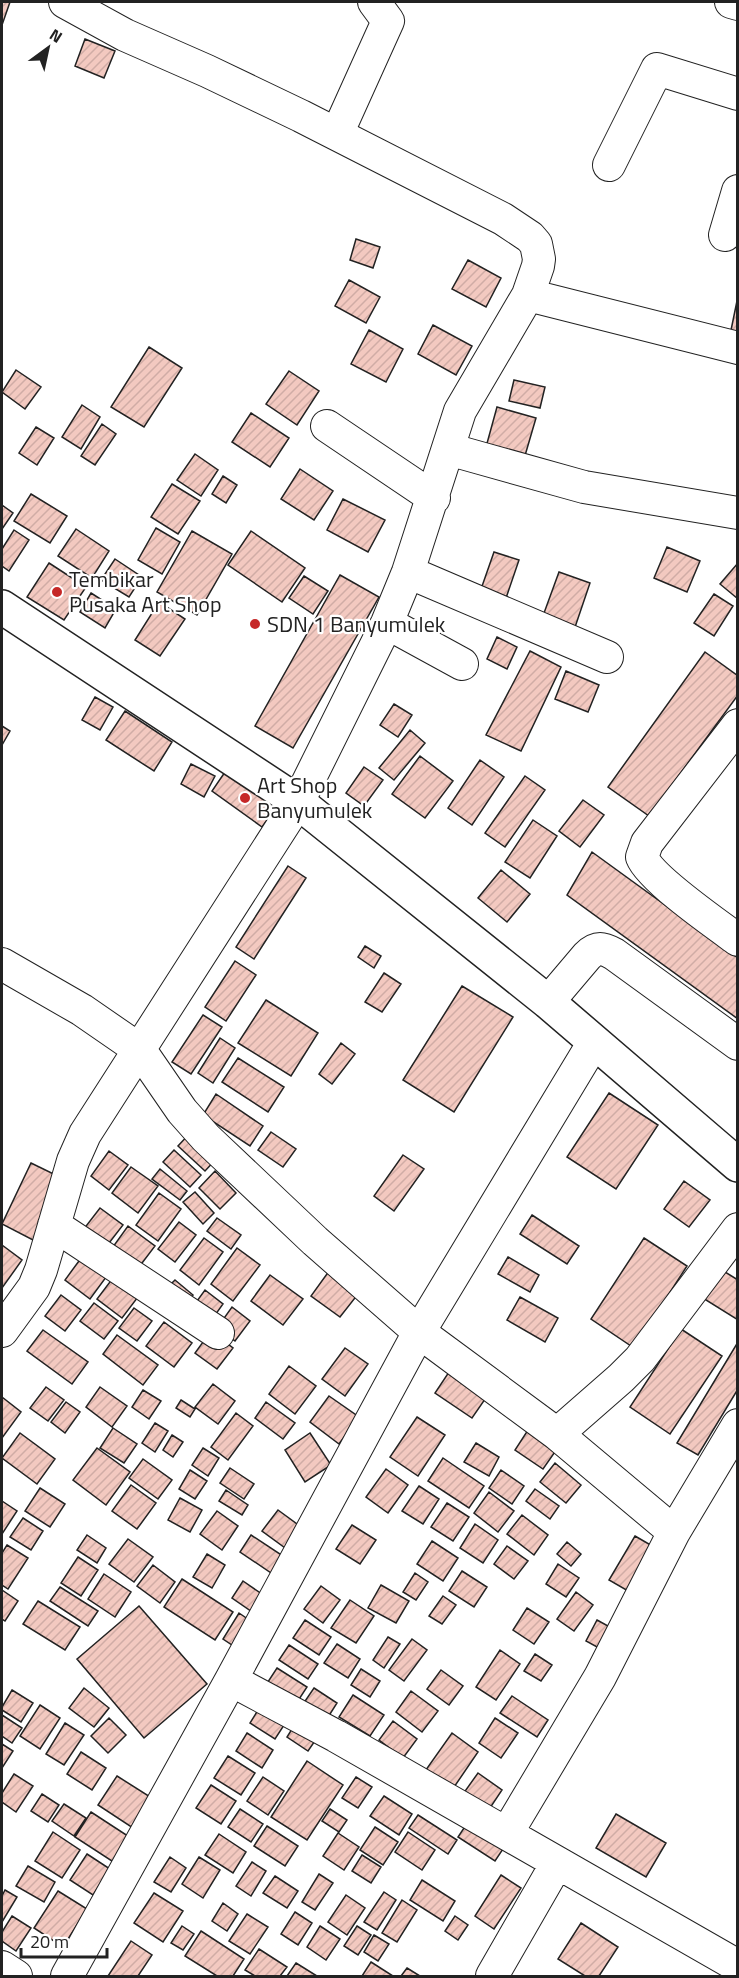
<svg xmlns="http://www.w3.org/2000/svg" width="739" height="1978" viewBox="0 0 739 1978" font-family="'Titillium Web',sans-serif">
<defs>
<pattern id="building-hatch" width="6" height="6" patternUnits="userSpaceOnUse" patternTransform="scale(1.5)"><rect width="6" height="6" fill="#f3c9c0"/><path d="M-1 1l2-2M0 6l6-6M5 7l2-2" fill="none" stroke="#d0aca5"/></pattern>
</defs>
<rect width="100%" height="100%" fill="#fff"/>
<path fill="url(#building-hatch)" stroke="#222" stroke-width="1.5" d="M2,2H10L2,25Z
M85,39L115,51L104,78L75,66Z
M356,239L380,247L373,268L350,260Z
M468,260L501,278L486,307L452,289Z
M349,280L380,297L366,323L335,306Z
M738,296V342L729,340Z
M433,325L472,346L456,375L418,354Z
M369,330L403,349L386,382L351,364Z
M149,347L182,368L144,427L111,407Z
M16,370L41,387L25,409L2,392Z
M289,371L319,391L297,425L266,404Z
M514,380L545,387L540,408L509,401Z
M82,405L100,417L81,449L62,437Z
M497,407L536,418L524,459L486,447Z
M251,413L289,438L270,467L232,442Z
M102,424L116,434L95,465L81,456Z
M36,427L54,438L37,465L19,453Z
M195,454L218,470L201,496L177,480Z
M300,469L333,491L314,520L281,499Z
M223,476L237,485L226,503L212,494Z
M172,484L200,501L178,534L151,517Z
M31,494L67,516L50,543L14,521Z
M343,499L385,520L368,552L327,530Z
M2,505L13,513L2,529Z
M156,528L180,542L162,574L138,560Z
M76,529L109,551L92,578L58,556Z
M14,530L29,540L9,571L2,566V549Z
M192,531L232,554L197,615L157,592Z
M251,531L305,568L282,602L228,565Z
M667,547L700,561L687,592L654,578Z
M494,552L519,560L505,601L480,592Z
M115,559L142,577L129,597L101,580Z
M49,563L86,587L64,620L27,597Z
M738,563V599L720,584Z
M559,572L590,583L572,636L540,624Z
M340,575L379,597L293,748L255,726Z
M304,576L328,591L313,614L289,598Z
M91,593L116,609L105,628L80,612Z
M714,594L733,606L714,636L694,623Z
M159,602L185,619L160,656L135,640Z
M497,637L517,647L507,669L487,659Z
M530,651L561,667L521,751L486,735Z
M705,652L738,676V695L649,816L608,787Z
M566,671L599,685L588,712L555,699Z
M95,697L113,707L100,730L82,720Z
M394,704L412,715L398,737L380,725Z
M125,711L172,742L154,771L106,740Z
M2,726L10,731L2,745Z
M410,730L425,743L394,780L379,768Z
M420,756L453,781L425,818L392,794Z
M480,760L504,777L472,825L448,808Z
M191,764L215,776L204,797L181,784Z
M364,767L383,780L364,806L346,793Z
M227,769L277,806L262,827L212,791Z
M525,776L545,790L505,847L485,833Z
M583,800L604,815L580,847L559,831Z
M533,820L557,836L530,878L505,862Z
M592,852L738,958V1019L567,895Z
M288,866L306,878L254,959L236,947Z
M501,870L530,894L507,922L478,898Z
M365,946L381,956L374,968L358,957Z
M235,961L256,975L226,1021L205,1007Z
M384,973L401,984L382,1012L365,1002Z
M462,986L513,1017L454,1112L403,1080Z
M266,1000L318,1033L291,1076L238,1043Z
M203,1015L222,1027L191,1074L172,1062Z
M220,1038L235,1048L213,1083L198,1073Z
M341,1043L355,1054L332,1084L319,1074Z
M238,1058L284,1087L268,1112L222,1082Z
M609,1093L658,1125L616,1189L567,1157Z
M216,1094L263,1126L250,1146L203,1115Z
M191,1132L218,1157L205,1171L178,1146Z
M271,1132L296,1149L283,1167L258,1150Z
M174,1150L201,1175L190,1187L163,1162Z
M109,1151L128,1165L109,1190L91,1176Z
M403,1155L424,1169L394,1211L374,1196Z
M31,1163L64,1179L33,1240L2,1224Z
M131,1167L158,1186L138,1213L112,1193Z
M160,1169L187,1191L180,1200L152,1179Z
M215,1171L236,1193L220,1209L199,1188Z
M684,1181L710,1200L689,1227L664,1209Z
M195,1192L214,1213L203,1224L183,1202Z
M159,1193L181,1209L158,1241L136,1225Z
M100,1208L123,1225L106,1247L83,1230Z
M532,1215L579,1246L567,1264L520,1234Z
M217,1218L241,1235L231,1249L207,1231Z
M179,1222L196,1235L175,1262L158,1249Z
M128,1226L155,1246L136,1271L110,1251Z
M204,1238L223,1252L199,1285L180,1270Z
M644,1238L687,1266L634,1348L591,1319Z
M2,1245L22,1260L2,1288Z
M237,1248L260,1265L233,1301L211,1284Z
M87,1250L112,1269L90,1299L65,1280Z
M508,1257L539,1275L530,1292L498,1274Z
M332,1267L362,1289L340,1317L311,1296Z
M717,1267L738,1280V1320L698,1295Z
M116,1274L141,1293L122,1318L97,1299Z
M270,1275L303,1299L283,1325L251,1301Z
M175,1280L193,1295L183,1306L165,1290Z
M205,1290L223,1304L208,1325L189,1312Z
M61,1295L81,1310L65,1331L45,1316Z
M520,1297L558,1318L545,1342L507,1320Z
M94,1303L118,1321L104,1339L80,1321Z
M232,1307L250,1321L235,1341L217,1328Z
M134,1308L152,1321L137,1341L119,1328Z
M164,1322L192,1343L174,1367L146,1346Z
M681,1329L722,1356L670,1434L630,1407Z
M43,1330L88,1362L72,1384L27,1351Z
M211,1331L233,1348L217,1369L195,1353Z
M117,1335L158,1365L143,1385L103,1354Z
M738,1342V1389L698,1455L677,1443Z
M345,1348L368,1364L345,1396L322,1379Z
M289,1366L316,1386L295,1414L269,1394Z
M453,1366L490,1392L472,1418L435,1393Z
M213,1384L235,1401L218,1424L195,1407Z
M46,1387L64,1400L48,1421L30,1408Z
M100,1387L127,1406L112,1427L86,1407Z
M143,1390L161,1401L149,1419L132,1407Z
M329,1396L359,1417L339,1444L310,1422Z
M2,1397L21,1412L2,1438Z
M181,1400L195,1409L190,1417L176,1408Z
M66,1402L80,1412L65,1433L51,1422Z
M266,1402L295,1423L283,1439L255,1418Z
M236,1413L253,1426L228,1460L211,1447Z
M417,1417L445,1435L418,1476L390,1457Z
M155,1423L168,1431L155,1452L142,1443Z
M113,1428L137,1444L124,1463L100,1448Z
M528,1430L557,1449L543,1469L515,1450Z
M20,1433L55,1459L37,1484L2,1458Z
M310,1433L331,1465L305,1482L285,1450Z
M172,1435L183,1442L173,1457L163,1450Z
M476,1443L499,1457L489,1476L464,1462Z
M97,1448L130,1472L106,1505L73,1480Z
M203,1448L219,1458L208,1476L192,1465Z
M443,1458L484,1486L469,1508L428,1481Z
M143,1459L172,1480L158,1499L129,1478Z
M555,1463L581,1485L566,1503L540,1482Z
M230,1468L254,1484L244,1499L220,1483Z
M386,1469L408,1485L388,1513L366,1497Z
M190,1470L207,1481L195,1499L179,1489Z
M501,1470L524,1486L512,1504L489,1488Z
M131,1485L156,1503L137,1529L112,1511Z
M419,1486L439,1499L423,1524L402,1511Z
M40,1488L65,1504L50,1527L25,1511Z
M535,1489L559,1506L550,1519L526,1501Z
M226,1490L248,1505L242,1515L219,1501Z
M489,1492L514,1511L498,1532L474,1513Z
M180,1498L202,1510L190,1532L168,1520Z
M2,1501L17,1511L2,1534Z
M447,1503L469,1517L453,1541L431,1527Z
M278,1510L308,1532L292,1553L262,1531Z
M217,1511L238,1526L222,1550L200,1534Z
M522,1515L548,1535L534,1555L507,1534Z
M23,1518L43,1531L31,1550L10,1537Z
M475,1524L498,1540L483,1563L460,1548Z
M352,1525L376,1540L360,1564L336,1549Z
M87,1535L106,1548L97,1563L77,1550Z
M251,1535L289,1560L277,1577L240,1552Z
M635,1536L661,1551L635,1595L609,1580Z
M128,1539L153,1557L134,1582L109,1564Z
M432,1541L458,1558L443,1581L417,1564Z
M567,1542L581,1554L571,1566L557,1554Z
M7,1545L28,1558L8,1589L2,1585V1553Z
M507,1546L528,1561L514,1579L494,1564Z
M207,1554L225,1565L212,1588L193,1577Z
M78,1557L98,1570L81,1596L61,1583Z
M558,1564L579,1578L566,1597L546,1584Z
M153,1565L175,1582L160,1603L137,1586Z
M462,1571L487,1587L474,1607L449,1591Z
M415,1573L428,1582L416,1600L403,1592Z
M104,1574L131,1592L115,1617L88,1599Z
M182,1579L233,1612L215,1640L164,1607Z
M243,1581L272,1601L261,1618L232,1598Z
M381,1585L409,1601L396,1623L368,1608Z
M321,1586L340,1600L323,1623L304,1609Z
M60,1587L98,1611L88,1626L50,1601Z
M2,1590L18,1601L5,1621L2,1619Z
M576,1592L593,1605L574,1631L557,1619Z
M443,1596L456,1605L442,1624L429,1616Z
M350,1600L374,1616L356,1643L331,1628Z
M38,1601L80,1627L65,1650L23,1624Z
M139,1606L207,1684L144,1738L77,1659Z
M527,1608L549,1622L534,1644L513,1630Z
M239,1613L258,1626L241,1651L223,1639Z
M305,1620L331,1637L319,1655L293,1638Z
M597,1620L619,1632L608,1653L586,1641Z
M388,1637L400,1644L384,1668L373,1660Z
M412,1639L427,1650L404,1681L389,1670Z
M337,1644L360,1659L348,1678L324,1663Z
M289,1645L318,1664L308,1679L279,1660Z
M500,1650L520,1664L496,1700L476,1687Z
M535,1654L552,1665L541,1681L524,1671Z
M277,1668L307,1687L292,1710L262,1691Z
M361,1669L380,1681L370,1697L351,1685Z
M441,1670L463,1686L449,1705L427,1689Z
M84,1688L109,1708L94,1727L69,1708Z
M314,1688L337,1703L325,1722L301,1707Z
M12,1690L33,1703L21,1722L2,1710V1707Z
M411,1691L438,1711L422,1732L396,1712Z
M353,1695L384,1715L370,1736L339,1717Z
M512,1696L548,1720L537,1737L500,1713Z
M263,1702L288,1719L275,1739L250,1723Z
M40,1705L60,1718L40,1749L20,1736Z
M2,1715L22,1728L12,1743L2,1736Z
M109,1718L126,1735L108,1753L91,1736Z
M495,1718L518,1733L501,1758L479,1743Z
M297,1721L319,1735L308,1751L287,1737Z
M393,1721L417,1739L403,1758L379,1740Z
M65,1723L84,1735L64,1765L46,1754Z
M247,1733L273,1750L262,1768L236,1751Z
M452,1733L478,1752L450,1793L423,1774Z
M2,1744L13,1751L2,1768Z
M81,1752L106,1768L92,1790L67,1774Z
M228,1756L255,1773L241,1795L214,1778Z
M307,1761L343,1785L307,1840L271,1817Z
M478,1773L502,1790L488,1811L463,1794Z
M14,1774L33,1786L16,1812L2,1802V1793Z
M117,1776L155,1800L136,1830L98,1805Z
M263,1777L284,1791L268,1815L247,1801Z
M356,1777L372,1787L358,1808L342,1798Z
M211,1785L236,1801L221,1824L196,1808Z
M42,1794L59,1805L48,1822L31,1811Z
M384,1796L412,1814L399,1835L370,1816Z
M64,1804L86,1818L74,1836L52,1821Z
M240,1809L263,1824L251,1842L228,1827Z
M330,1809L347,1820L339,1832L322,1821Z
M91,1812L134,1840L118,1865L75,1837Z
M616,1814L666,1843L646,1877L596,1848Z
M418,1815L457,1840L448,1854L409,1828Z
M472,1816L509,1840L495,1861L458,1837Z
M267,1826L298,1846L285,1866L254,1846Z
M375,1827L398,1842L383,1865L360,1850Z
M53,1832L80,1850L62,1878L35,1861Z
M408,1832L435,1850L422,1870L395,1852Z
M338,1833L359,1847L344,1870L323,1856Z
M219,1834L246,1852L233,1873L205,1855Z
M87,1854L110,1869L93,1895L70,1880Z
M362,1855L381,1867L371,1883L352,1871Z
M170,1857L186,1868L171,1892L154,1882Z
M199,1857L220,1870L203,1898L182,1884Z
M252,1862L266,1871L251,1896L236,1886Z
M28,1866L55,1882L44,1902L16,1886Z
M319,1874L333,1883L315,1910L302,1902Z
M501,1875L521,1888L494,1929L475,1916Z
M275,1876L298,1891L287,1908L263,1893Z
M422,1880L455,1901L443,1921L410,1900Z
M5,1890L17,1897L2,1922V1896Z
M58,1891L87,1909L63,1947L34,1928Z
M384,1892L396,1900L377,1930L364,1922Z
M154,1893L183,1911L163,1942L134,1923Z
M346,1895L365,1908L347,1935L328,1922Z
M402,1900L417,1910L397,1942L382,1933Z
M223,1903L238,1914L227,1931L212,1921Z
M295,1912L312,1923L298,1945L281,1934Z
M247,1914L268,1927L250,1954L229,1941Z
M12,1916L31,1928L16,1951L2,1941V1932Z
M455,1916L468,1925L458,1940L445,1931Z
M581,1923L618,1947L599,1976H585L558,1959Z
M182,1926L194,1934L183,1950L171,1943Z
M320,1926L340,1939L326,1960L307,1947Z
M357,1926L371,1935L358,1955L344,1946Z
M201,1931L244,1959L233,1976H217L185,1956Z
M374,1935L389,1944L378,1961L364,1952Z
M131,1941L152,1955L138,1976H108Z
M259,1949L287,1967L280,1976H255L245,1970Z
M371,1962L393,1976H362Z
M296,1963L317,1976H287Z
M407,1968L420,1976H401Z"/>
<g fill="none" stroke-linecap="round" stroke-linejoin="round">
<defs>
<path id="minor" d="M731,2L738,4
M337,134L388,21L374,2
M609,165L657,69L738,94
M725,235L738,191
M528,295L738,348
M327,426L434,498
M448,449L584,487L738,513
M408,572L607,657
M387,623L462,664
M738,725L647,843L642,857C650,878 716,924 738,940
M2,964L82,1010L140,1050L182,1111L206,1138L315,1241L419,1332L557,1434L674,1532
M548,1002L587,956C597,946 603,948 614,954L738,1044
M54,1225L218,1333
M2,1331L34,1287L41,1270L73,1161L85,1134L298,802L387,623L408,572L460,411L528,295L538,266L539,259L536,244L530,237L503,219L301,116L207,71L125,35L65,2
M557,1434L621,1378L640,1359L738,1229
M231,1680L336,1736L738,1966
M507,1833L600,1677L674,1532L738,1425
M2,1967L16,1976
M67,1976L231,1680L419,1332L594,1042
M492,1976L557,1863"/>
<path id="major" d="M2,607L298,802L548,1002L738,1165"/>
</defs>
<use href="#minor" stroke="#222" stroke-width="34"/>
<use href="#major" stroke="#222" stroke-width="36"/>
<use href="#minor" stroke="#fff" stroke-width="32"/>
<use href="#major" stroke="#fff" stroke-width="33"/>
</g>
<g fill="#c62828" stroke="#fff" stroke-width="2">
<circle cx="57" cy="592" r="6"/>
<circle cx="255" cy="624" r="6"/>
<circle cx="245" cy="798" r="6"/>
</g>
<g text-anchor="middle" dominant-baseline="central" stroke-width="4.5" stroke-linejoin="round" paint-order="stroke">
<g font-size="22" fill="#222" stroke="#fff" text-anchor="start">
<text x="69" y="579">Tembikar<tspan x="69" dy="25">Pusaka Art Shop</tspan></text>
<text x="267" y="624">SDN 1 Banyumulek</text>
<text x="257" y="785">Art Shop<tspan x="257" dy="25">Banyumulek</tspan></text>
</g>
</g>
<rect width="739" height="1978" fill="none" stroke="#222222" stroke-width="6"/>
<g transform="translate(48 48) rotate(33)" stroke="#ffffff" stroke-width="4.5" paint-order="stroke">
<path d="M0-4.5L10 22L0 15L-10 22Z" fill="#222222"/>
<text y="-9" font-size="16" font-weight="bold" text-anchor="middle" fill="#222222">N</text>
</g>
<path d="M21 1948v9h86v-9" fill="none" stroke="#222222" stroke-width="3"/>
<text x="30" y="1948" font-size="18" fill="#222222" stroke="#ffffff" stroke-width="4.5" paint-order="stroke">20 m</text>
</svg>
